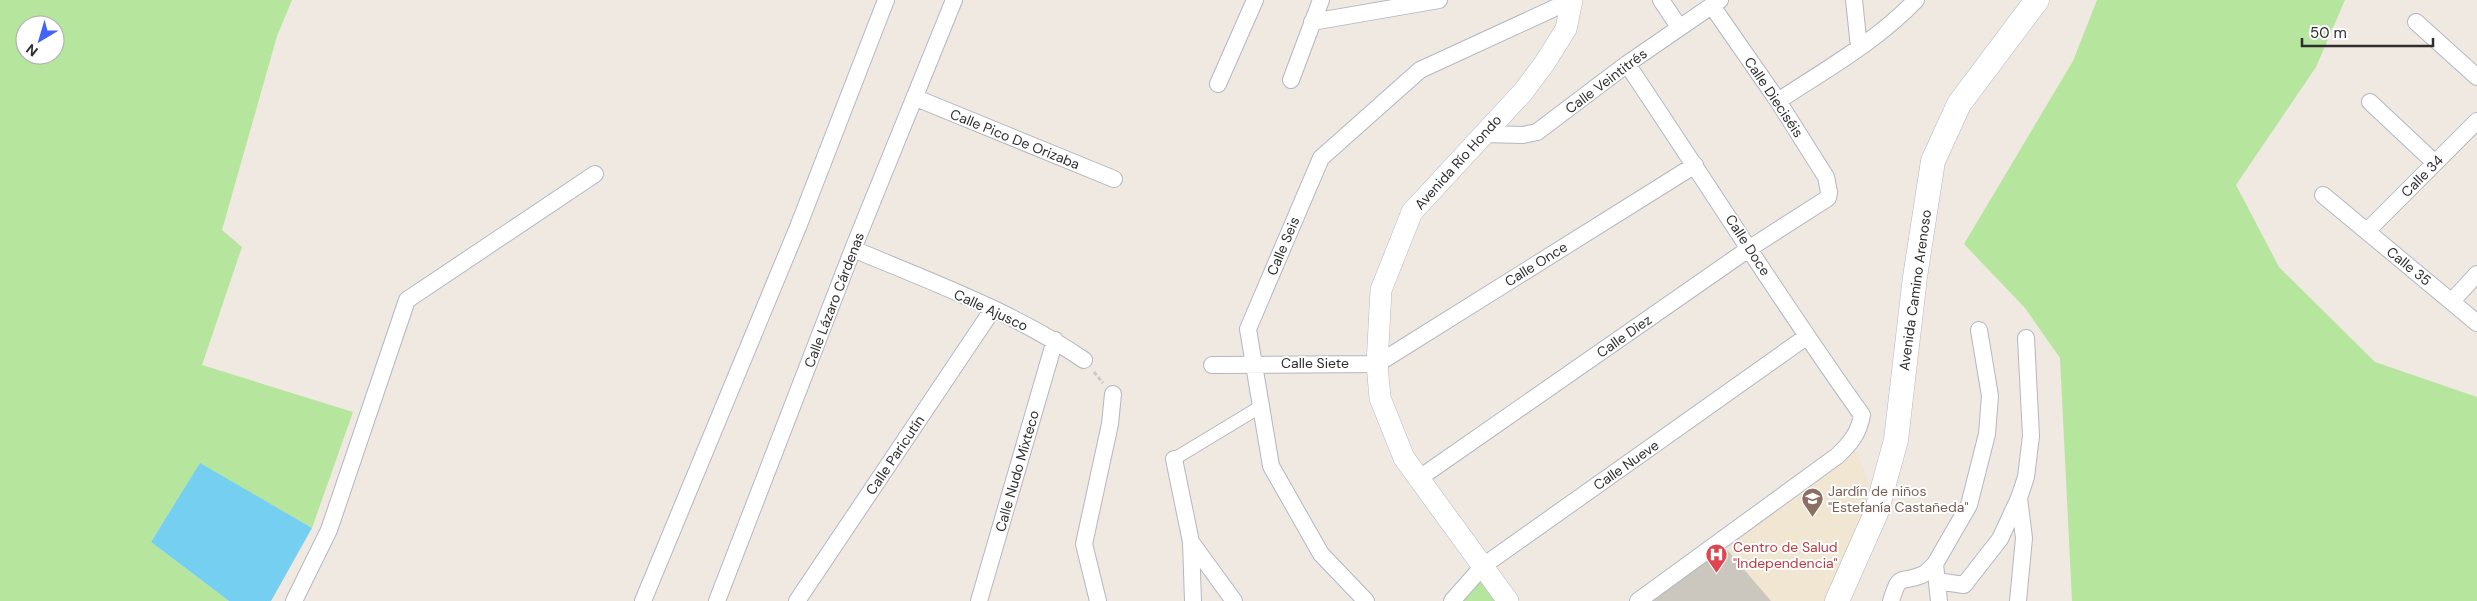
<svg xmlns="http://www.w3.org/2000/svg" width="2477" height="601" viewBox="0 0 2477 601" font-family="'DM Sans',sans-serif">
<rect width="100%" height="100%" fill="#efe9e1"/>
<path fill="#f0e6d1" d="M1856,450L1871,490L1849,557L1826,601H1771L1724,546Z"/>
<path fill="#b6e59e" fill-rule="evenodd" d="M0,0H292L277,36L222,230L242,247L202,365L353,412L312,528L200,464L151,542L229,601H0ZM25,25H55V55H25Z
M2097,0H2345L2316,67L2236,185L2279,267L2375,362L2477,397V601H2072L2060,358L2025,308L1964,244L2073,61Z
M1483,576L1501,601H1461Z"/>
<path fill="#75cff0" d="M200,463L312,528L271,601H229L151,542Z"/>
<path fill="#cbc7bf" d="M1724,546L1771,601H1649Z"/>
<g fill="none" stroke-linecap="round" stroke-linejoin="round">
<defs>
<path id="pedestrian" d="M1174,459L1260,407"/>
<path id="minor" d="M1661,0L1679,27
M1854,0L1859,47
M1312,22L1439,0
M2416,22L2477,77
M1627,64C1706,181 1780,301 1862,415C1859,433 1850,444 1837,456L1638,601
M1291,80L1321,0
M1218,84L1255,0
M916,98L1114,179
M1778,101C1825,70 1877,41 1916,0
M2370,102L2435,163
M1483,134L1523,135L1537,132L1627,64L1720,0
M2323,195L2477,323
M2367,231L2477,121
M853,249C932,282 1014,312 1084,360
M2452,301L2477,274
M1212,365L1377,364L1695,165
M1174,459L1191,542L1193,601
M1418,479L1750,248L1828,198L1829,192L1826,177L1778,101L1712,6
M1191,542L1234,601
M1937,581L1964,585L2000,539L2019,498
M294,601L329,530L407,300L595,174
M643,601L798,227L886,0
M717,601L853,249L954,0
M797,601L993,309
M979,601L1055,340
M1098,601L1084,544L1110,424L1113,394
M1366,601L1321,554L1271,466L1248,329L1321,158L1420,70L1572,0
M1452,601L1483,566L1806,337
M1891,601C1900,572 1899,584 1922,575C1926,573 1931,568 1935,564
M1939,601L1935,564L1969,505L1987,434L1990,396L1979,330
M2018,601L2024,538L2019,498L2026,477L2031,436L2026,338"/>
<path id="tertiary" d="M1508,601L1404,458L1380,398L1377,364L1381,290L1412,212L1523,92L1544,64L1566,29L1572,0"/>
<path id="secondary" d="M1837,601L1876,513L1896,440L1915,277L1933,161L1959,104L2037,0"/>
</defs>
<use href="#pedestrian" stroke="#b4b7c1" stroke-width="14"/>
<use href="#minor" stroke="#b4b7c1" stroke-width="18"/>
<use href="#tertiary" stroke="#b4b7c1" stroke-width="22"/>
<use href="#secondary" stroke="#b4b7c1" stroke-width="25"/>
<path stroke="#c9c9c9" stroke-width="3" stroke-dasharray="4 2.5" stroke-linecap="butt" d="M1094,372L1103,383"/>
<use href="#pedestrian" stroke="#fff" stroke-width="12"/>
<use href="#minor" stroke="#fff" stroke-width="16"/>
<use href="#tertiary" stroke="#fff" stroke-width="21"/>
<use href="#secondary" stroke="#fff" stroke-width="24"/>
</g>
<defs>
<symbol id="school-pin" viewBox="-11 -11 22 30"><path d="M0 17L-7.5 6A9.5 9.5 0 1 1 7.5 6Z" fill="#8d6e63" stroke="#fff"/><path d="M0-5L7-2L0 1L-7-2ZM-4 1L0 2.5L4 1V4Q0 6-4 4Z" fill="#fff"/></symbol>
<symbol id="hospital-pin" viewBox="-11 -11 22 30"><path d="M0 17L-7.5 6A9.5 9.5 0 1 1 7.5 6Z" fill="#e0444e" stroke="#fff"/><path d="M-5-5h3v3.5h4V-5h3V5h-3V1.5h-4V5h-3Z" fill="#fff"/></symbol>
</defs>
<g fill-rule="evenodd">
<use href="#school-pin" x="1800" y="486" width="25" height="34"/>
<use href="#hospital-pin" x="1704" y="542" width="25" height="34"/>
</g>
<g text-anchor="middle" dominant-baseline="central" stroke-width="4" stroke-linejoin="round" paint-order="stroke">
<g font-size="14" fill="#2e2e2e" stroke="#fff">
<text transform="translate(1606 81) rotate(-37)">Calle Veintitrés</text>
<text transform="translate(1774 97) rotate(56)">Calle Dieciséis</text>
<text transform="translate(1015 139) rotate(22)">Calle Pico De Orizaba</text>
<text transform="translate(1458 162) rotate(-48)">Avenida Río Hondo</text>
<text transform="translate(2422 176) rotate(-45)">Calle 34</text>
<text transform="translate(1748 245) rotate(57)">Calle Doce</text>
<text transform="translate(1283 246) rotate(-67)">Calle Seis</text>
<text transform="translate(1536 264) rotate(-32)">Calle Once</text>
<text transform="translate(2409 266) rotate(39)">Calle 35</text>
<text transform="translate(1915 290) rotate(-82)">Avenida Camino Arenoso</text>
<text transform="translate(834 300) rotate(-69)">Calle Lázaro Cárdenas</text>
<text transform="translate(991 310) rotate(25)">Calle Ajusco</text>
<text transform="translate(1624 336) rotate(-35)">Calle Diez</text>
<text x="1315" y="363">Calle Siete</text>
<text transform="translate(895 455) rotate(-56)">Calle Paricutín</text>
<text transform="translate(1626 465) rotate(-35)">Calle Nueve</text>
<text transform="translate(1017 471) rotate(-74)">Calle Nudo Mixteco</text>
</g>
<g font-size="14" fill="#785e54" stroke="#fff" text-anchor="start">
<text x="1828" y="491">Jardín de niños<tspan x="1828" dy="16">"Estefanía Castañeda"</tspan></text>
</g>
<g font-size="14" fill="#be3a42" stroke="#fff" text-anchor="start">
<text x="1733" y="547">Centro de Salud<tspan x="1733" dy="16">"Independencia"</tspan></text>
</g>
</g>
<g transform="translate(40 40) rotate(218)"><circle r="24" fill="#ffffff" stroke="#ababab"/>
<path d="M0-4L9 19L0 12L-9 19Z" fill="#4264fb"/>
<text y="-8" font-size="14" font-weight="bold" text-anchor="middle" fill="#2e2e2e">N</text>
</g>
<path d="M2302 38v8h131v-8" fill="none" stroke="#2e2e2e" stroke-width="2.5"/>
<text x="2310" y="38" font-size="15" fill="#2e2e2e" stroke="#ffffff" stroke-width="4" paint-order="stroke">50 m</text>
</svg>
